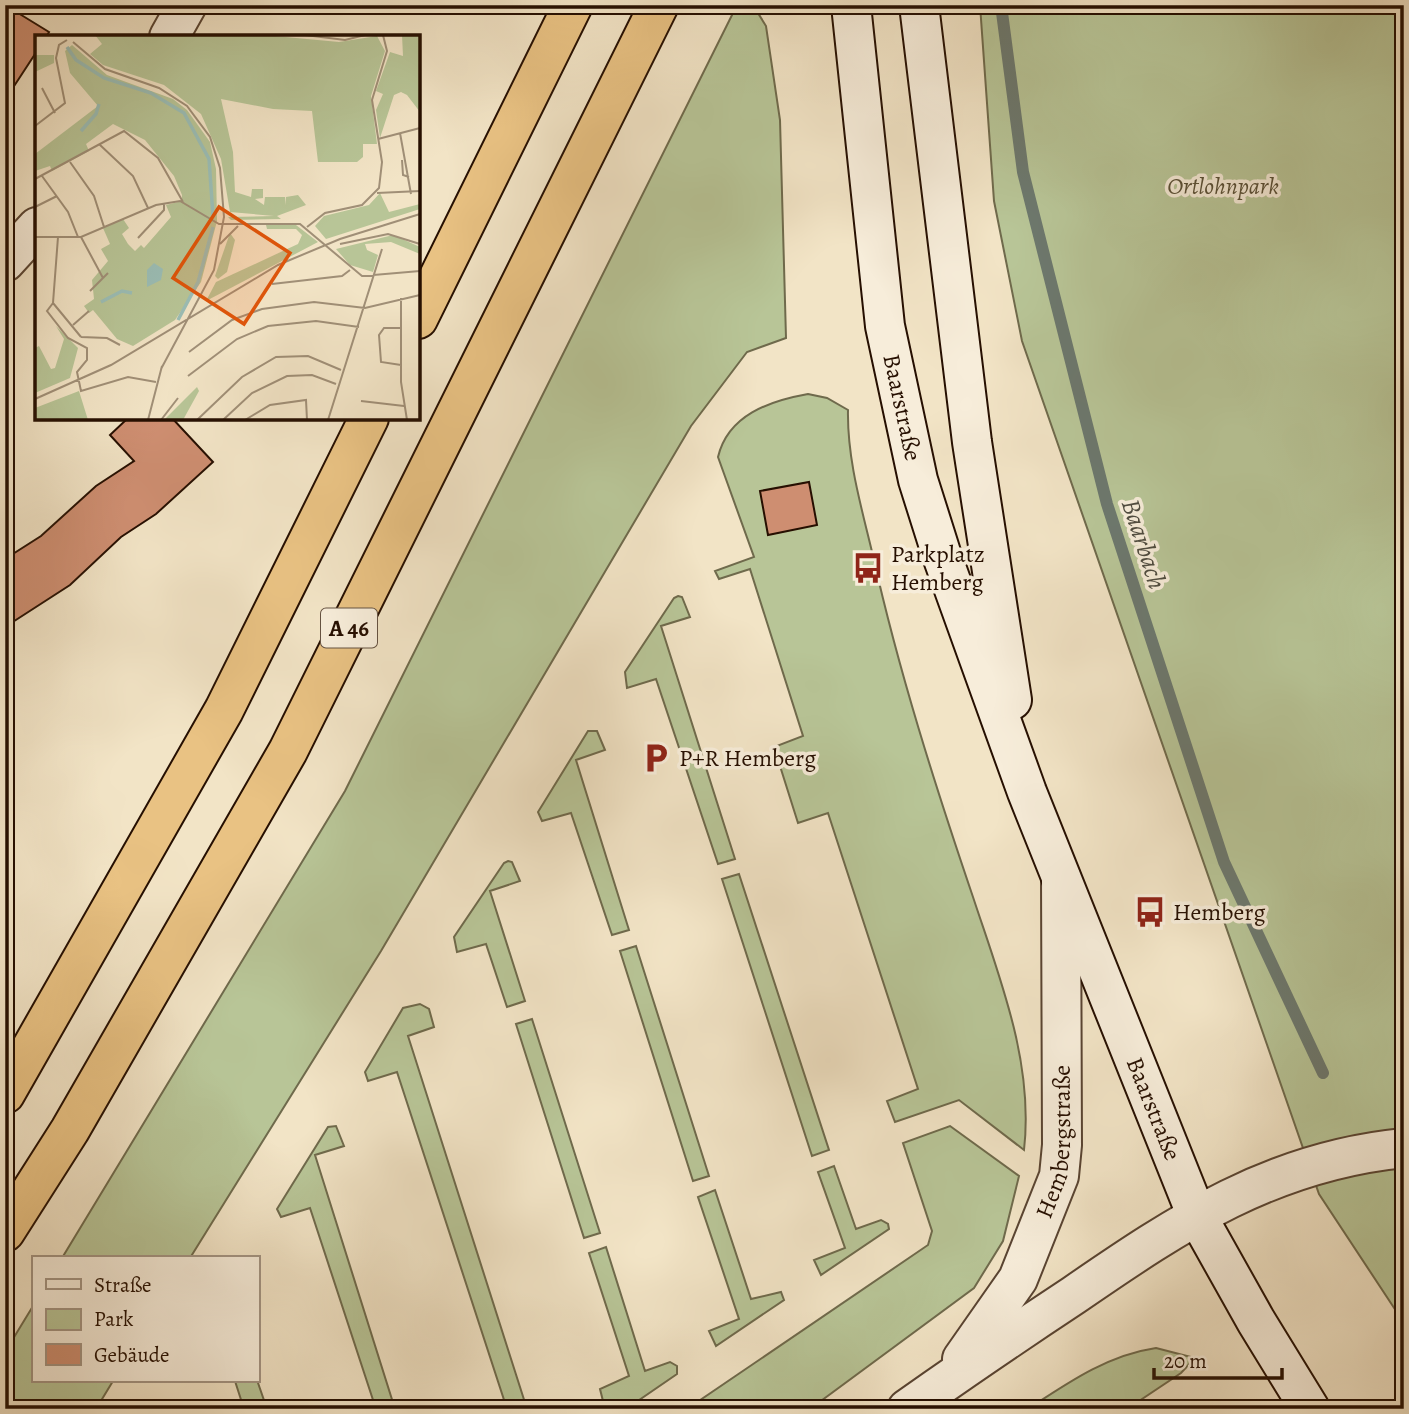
<svg xmlns="http://www.w3.org/2000/svg" width="1409" height="1414" viewBox="0 0 1409 1414" font-family="Alegreya,serif">
<rect width="100%" height="100%" fill="#f2e4c6"/>
<filter id="stains"><feTurbulence type="fractalNoise" baseFrequency=".00286" numOctaves="4"/><feColorMatrix values="0 0 0 0 .2 0 0 0 0 .09 0 0 0 0 .02 0 0 0 .5 -.17"/></filter>
<radialGradient id="worn" r=".72"><stop offset=".6" stop-color="#630" stop-opacity="0"/><stop offset="1" stop-color="#630" stop-opacity=".3"/></radialGradient>
<path fill="#b8c597" stroke="#6f6a4c" stroke-width="2" d="M737,5H753L766,26L780,120L786,338L747,352L691,426L381,951L190,1258H62L345,791Z
M980,5H1404V1323L1319,1194L1022,341L994,201Z
M808,394L827,398L848,410C847,460 862,509 873,556C899,672 935,785 973,897C1000,979 1034,1063 1024,1150L959,1100L895,1122L887,1101L918,1089L828,813L798,823L774,747L803,736L750,569L719,579L715,571L754,557L718,457C728,415 769,401 808,394Z
M678,596L682,597L690,617L661,626L735,859L718,864L656,679L627,688L625,672L674,598Z
M588,731H597L605,750L576,760L629,930L612,935L571,813L542,821L538,812Z
M508,861L512,862L520,881L490,891L525,1001L507,1007L486,944L457,952L454,937L504,863Z
M739,874L829,1150L812,1156L722,879Z
M636,946L709,1176L693,1181L620,951Z
M420,1004L429,1009L434,1027L408,1036L527,1409H507L397,1072L368,1081L365,1072L403,1008Z
M532,1019L600,1233L584,1238L516,1024Z
M336,1126L344,1146L315,1155L395,1409H376L310,1208L281,1217L277,1209L328,1127Z
M950,1126L1019,1176L1003,1241L974,1288L810,1409H687L928,1245L932,1231L903,1143Z
M834,1166L856,1229L881,1220L888,1224L889,1229L821,1275L814,1260L845,1248L818,1172Z
M715,1190L751,1299L781,1292L784,1300L716,1346L709,1331L739,1319L698,1197Z
M606,1247L645,1371L670,1362L677,1366V1374L626,1409H605L600,1389L629,1376L589,1253Z
M33,1306V1381H113L96,1409H5V1352Z
M1156,1348L1195,1358L1181,1373L1127,1409H1028C1069,1382 1108,1355 1156,1348Z
M257,1380L267,1409H244L235,1381Z"/>
<g fill="none" stroke-linecap="round" stroke-linejoin="round">
<path stroke="#6c786e" stroke-width="12" d="M1001,5L1023,172L1107,504L1224,862L1323,1073"/>
</g>
<path fill="#ce8e71" stroke="#260f01" stroke-width="2" d="M5,5L49,32L46,37H37V51L5,100Z
M128,418H172L213,462L156,514L121,537L70,585L5,627V559L41,536L96,486L134,461L110,435Z
M809,482L817,525L768,535L760,491Z"/>
<g fill="none" stroke-linecap="round" stroke-linejoin="round">
<defs>
<g id="street">
<path d="M169,37L187,5"/>
<path d="M5,262L37,227"/>
<path id="s1" d="M962,1359L1018,1279L1059,1176L1062,1145L1061,878"/>
<path d="M907,1409C962,1370 1018,1332 1074,1295C1180,1222 1272,1161 1404,1148"/>
</g>
<g id="secondary">
<path id="s2" d="M851,5L885,326L918,480L942,556L1027,792L1196,1214L1256,1321L1310,1409"/>
<path d="M919,5L972,442L1012,700"/>
</g>
<path id="highway" d="M418,319L573,5
M5,1094L224,710L369,418
M5,1232L70,1130L288,751L659,5"/>
</defs>
<use href="#street" stroke="#594432" stroke-width="42"/>
<use href="#secondary" stroke="#260f01" stroke-width="42"/>
<use href="#highway" stroke="#260f01" stroke-width="42"/>
<use href="#street" stroke="#f7edda" stroke-width="38"/>
<use href="#secondary" stroke="#f7edda" stroke-width="38"/>
<use href="#highway" stroke="#e9c283" stroke-width="38"/>
</g>
<defs>
<symbol id="bus-bare" viewBox="-9 -9 18 18"><path d="M-5-6H5V4H4V6H2V4H-2V6H-4V4H-5ZM-3.5-4V0h7V-4ZM-3.5 1.2v1.5H-2V1.2ZM2 1.2v1.5H3.5V1.2Z" fill="#8f2418" stroke="#f7edda" stroke-width="2.5" paint-order="stroke"/></symbol>
<symbol id="parking-bare" viewBox="-9 -9 18 18"><path d="M-3.5-5.5H1a3.5 3.5 0 0 1 0 7H-1V5.5H-3.5ZM-1-3.4V-.6H.8a1.4 1.4 0 0 0 0-2.8Z" fill="#8f2418" stroke="#f7edda" stroke-width="2.5" paint-order="stroke"/></symbol>
</defs>
<g fill-rule="evenodd">
<use href="#bus-bare" x="846" y="546" width="44" height="44"/>
<use href="#parking-bare" x="634" y="736" width="44" height="44"/>
<use href="#bus-bare" x="1128" y="890" width="44" height="44"/>
</g>
<g text-anchor="middle" dominant-baseline="central" stroke-width="7" stroke-linejoin="round" paint-order="stroke">
<rect fill="#f7edda" stroke="#655242" stroke-width="2" x="321" y="608.5" width="56" height="39" rx="5"/>
<g font-size="23" font-weight="bold" fill="#260f01">
<text x="349" y="628">A 46</text>
</g>
<g font-size="24" font-style="italic" fill="#594f36" stroke="#f7edda">
<text x="1223" y="186">Ortlohnpark</text>
</g>
<g font-size="24" fill="#260f01" stroke="#f7edda">
<text stroke="none"><textPath href="#s2" startOffset="406">Baarstraße</textPath></text>
<text stroke="none"><textPath href="#s2" startOffset="1152">Baarstraße</textPath></text>
<text stroke="none"><textPath href="#s1" startOffset="242">Hembergstraße</textPath></text>
</g>
<g font-size="24" fill="#260f01" stroke="#f7edda" text-anchor="start">
<text x="891" y="554">Parkplatz<tspan x="891" dy="28">Hemberg</tspan></text>
<text x="679" y="758">P+R Hemberg</text>
<text x="1173" y="912">Hemberg</text>
</g>
<g font-size="26" font-style="italic" fill="#4f4c40" stroke="#f7edda">
<text transform="translate(1144 544) rotate(72)">Baarbach</text>
</g>
</g>
<g transform="translate(35 35)">
<rect width="385" height="385" fill="#f2e4c6"/>
<path d="M60,0H229L304,7L342,1L350,16L336,61L342,109H328V122L322,127H283L277,76L238,74L186,64L198,117L200,157L216,162L217,154H228V163L220,164L229,170L230,162H250L251,170V162L263,160L271,170L242,181L246,184L196,185L193,182L239,181L195,177L186,124L166,79L129,50L68,30L55,19L67,9ZM367,0H385V77L372,60L366,57L359,60L345,103L341,75L348,59L341,56L355,17L368,21ZM37,10L72,40L138,64L152,75L175,107L181,134L182,186L166,247L140,285L98,311L82,304L58,275L54,278L49,271L59,264L57,245L73,226L66,214L75,209L68,193L88,184L94,193L87,199L93,209L100,216L106,210L109,213L136,182L131,170L147,166V160L139,141L110,105L78,89L51,109L54,116L17,136L15,131L0,136V119L63,71L35,38L30,16ZM0,20H19V28L0,37ZM345,158L354,177L385,169V174L291,204L280,191L289,181L334,170ZM231,190H261L283,207L171,266L181,247L263,209L267,200L261,194H232ZM195,198L200,205L192,237L183,244L180,241ZM358,200L385,212V219L356,207L330,209L332,215L343,220L338,237L315,230L301,214ZM21,291L43,313L35,343L0,358V313L4,311L16,334L20,333L29,304ZM162,352L164,356L148,385H129ZM44,356L53,385H0V373Z" fill="#b8c597"/>
<path d="M119,228L128,234L126,245L112,252V235Z" fill="#9bbeb6"/>
<path fill="none" stroke="#9bbeb6" stroke-width="3.5" d="M32,12L41,25L69,43L116,58L149,78L174,124L178,181M46,96L61,79L64,69M66,267L87,256L97,258M143,285L163,247L178,192"/>
<path fill="none" stroke="#a08f77" stroke-width="2" d="M270,0L310,5L330,0M38,7L70,34L124,53L152,71L175,102L185,133L189,182L179,235L126,334M7,53L20,78M0,91L30,68L21,23L24,10L32,5M365,98L376,159M343,104L385,93M64,109L98,141L113,173M367,125L368,140L374,142M35,127L59,161L69,192M7,141L33,177L43,202M0,144L89,96L123,123L148,167M342,158L385,156M0,172L22,161M272,192L290,178L327,170L344,153L347,127L337,65L352,16L348,0M0,202H46L121,170L145,166L184,189H265L327,241L385,236M23,202L18,268L12,276L33,303L52,313V325L42,337L46,356L93,342L121,347M46,202L68,243M103,203L129,175V168M185,209L203,191M305,209L353,199L385,209M237,249L307,241L315,235M55,256L73,238M366,263V347L372,385M18,268L46,302M38,290L54,276M46,302L72,303L85,310M154,317L197,285L227,274L279,267L330,273L385,260M366,330L346,327L344,300L349,293H367M153,341L202,304L233,291L281,286L324,292M0,364L76,330L243,230L305,204L385,179M326,366L369,371M113,385L127,331M126,385L143,363M162,385L207,342L241,322L273,321L306,335M188,385L217,358L252,341L277,340L301,349M210,385L235,370L271,365L272,385M293,385L347,214"/>
<path fill="#de550b" fill-opacity="0.15" stroke="#de550b" stroke-width="3.5" d="M184,172L255,218L209,289L138,243Z"/>
<rect width="385" height="385" fill="none" stroke="#260f01" stroke-width="3.5"/>
</g>
<rect width="1409" height="1414" fill="none" stroke="#f2e4c6" stroke-width="28"/>
<rect x="7" y="7" width="1395" height="1400" fill="none" stroke="#260f01" stroke-width="3.5"/>
<rect x="14" y="14" width="1381" height="1386" fill="none" stroke="#260f01" stroke-width="2"/>
<rect x="32" y="1256" width="228" height="126" fill="#f7edda" stroke="#a39483" stroke-width="2"/>
<rect x="46" y="1279" width="35" height="10" fill="#f7edda" stroke="#a39483" stroke-width="2"/>
<text x="94" y="1292" font-size="21" fill="#260f01">Straße</text>
<rect x="46" y="1309" width="35" height="21" fill="#b8c597" stroke="#a39483" stroke-width="2"/>
<text x="94" y="1326" font-size="21" fill="#260f01">Park</text>
<rect x="46" y="1344" width="35" height="21" fill="#ce8e71" stroke="#a39483" stroke-width="2"/>
<text x="94" y="1362" font-size="21" fill="#260f01">Gebäude</text>
<path d="M1154 1368v10h128v-10" fill="none" stroke="#260f01" stroke-width="3.5"/>
<text x="1164" y="1368" font-size="21" fill="#260f01" stroke="#f7edda" stroke-width="5" paint-order="stroke">20 m</text>
<rect width="100%" height="100%" filter="url(#stains)"/>
<rect width="100%" height="100%" fill="url(#worn)"/>
</svg>
